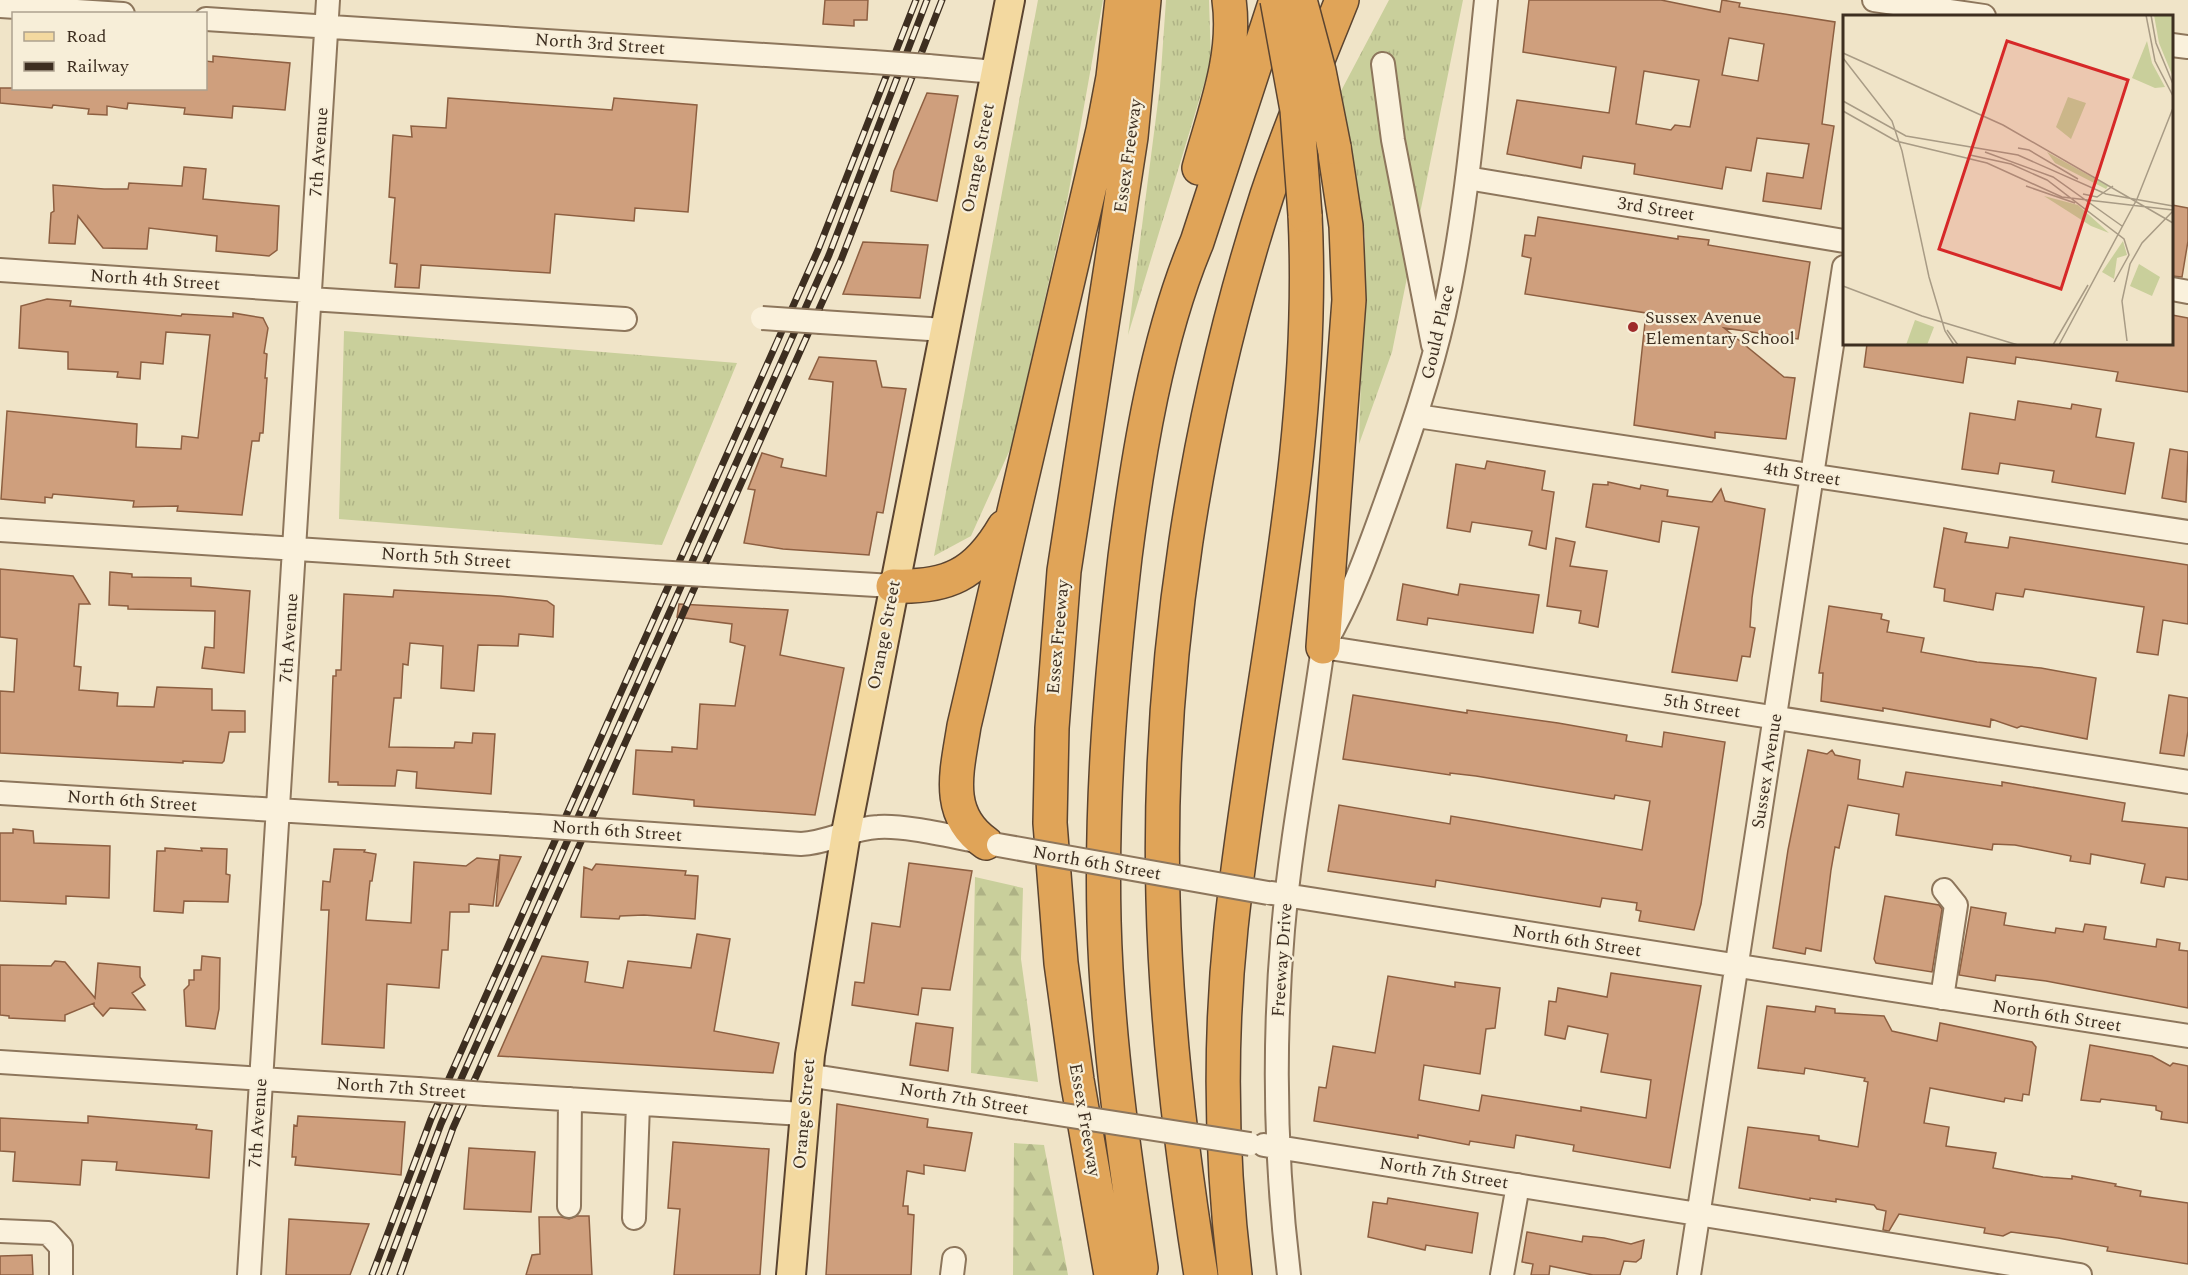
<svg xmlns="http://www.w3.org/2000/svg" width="2188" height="1275" viewBox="0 0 2188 1275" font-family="Spectral,serif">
<defs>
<pattern id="grass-tufts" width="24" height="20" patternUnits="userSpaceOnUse" patternTransform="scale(1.5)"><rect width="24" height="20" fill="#c9cf9b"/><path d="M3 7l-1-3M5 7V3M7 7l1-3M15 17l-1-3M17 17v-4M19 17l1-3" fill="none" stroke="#aeb285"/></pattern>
<pattern id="forest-firs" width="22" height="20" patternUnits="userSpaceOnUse" patternTransform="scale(1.5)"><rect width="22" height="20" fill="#c9cf9b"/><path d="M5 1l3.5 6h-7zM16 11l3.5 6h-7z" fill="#aeb285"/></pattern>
</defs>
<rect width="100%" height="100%" fill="#f0e4c8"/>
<path fill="url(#grass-tufts)" d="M1038,0H1103L1068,196L1012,445L971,536L934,556Z
M1166,0H1209L1211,61L1128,335L1160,86Z
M1389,0H1463L1392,352L1359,444L1365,237L1341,91Z
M344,331L737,363L662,545L339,519Z"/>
<path fill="url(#forest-firs)" d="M975,877L1023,888L1021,959L1038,1082L971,1073Z
M1014,1143L1044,1145L1068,1275H1013Z"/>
<path fill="#cf9f7d" stroke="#8d5f41" stroke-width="1.5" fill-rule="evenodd" d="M825,0H868L867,20H854V26L823,24Z
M1529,0H1661L1720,12L1722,0L1740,3L1739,7L1835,22L1822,124L1834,126L1821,209L1763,201L1767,173L1803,178L1809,144L1757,138L1751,171L1726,167L1722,189L1634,174L1635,164L1583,156L1581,168L1507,154L1517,100L1609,113L1616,67L1523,52ZM1729,38L1764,44L1758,81L1722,75ZM1644,71L1699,80L1690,127L1675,125L1671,130L1636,124Z
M213,56L290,63L285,110L233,106L232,118L184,114L185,108L128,103L127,109L107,106V115L88,114L89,109L53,105L52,108L0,103V88H206V61L213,62Z
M927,93L958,96L937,201L891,191L894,171Z
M448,98L612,110L614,98L697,105L688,212L635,208L634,221L555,214L550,273L421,265L419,288L395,287L397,264L390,263L395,198L389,197L393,135L412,137L411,126L446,128Z
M184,167L206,169L203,199L279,206L277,250L269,256L216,251L217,236L149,228L147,249L103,248L78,216L75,244L49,243L51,213L54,211L53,185L104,189H128L129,183L182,186Z
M2172,205L2188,208V241L2182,277L2172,276Z
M1538,217L1678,239V236L1709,240L1708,245L1810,262L1798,339L1724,328L1784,377L1795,378L1786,439L1715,432V438L1634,425L1646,313L1525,294L1531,258L1522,256L1525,235L1535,236Z
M863,242L928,245L920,298L843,294Z
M47,299L71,301L70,306L181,316L182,314L233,317V313L263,318L268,328L264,353L267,354L265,378H267L263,433H260L259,441H252L242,515L177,511L178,506L133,507L134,501L53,494L52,498L45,497V503L1,499L7,411L137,424L136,447L181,449L182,436L198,438L210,335L166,332L163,364L141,362L140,379L117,377L118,372L68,369V352L19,348L21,306Z
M2172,315L2188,318V392L2116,381L2118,372L2016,357L2015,364L1967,357L1963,383L1864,367L1867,344H2172Z
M819,357L876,361L882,387L906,389L883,513L877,512L869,555L783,549L744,543L755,490L748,489L762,453L783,459L781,467L826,476L833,382L809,379Z
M2018,401L2071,409L2072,404L2101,409L2096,437L2134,443L2125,494L2052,482L2054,471L2000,463L1998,474L1962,469L1970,413L2015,420Z
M2170,449L2188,452L2186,502L2162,498Z
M1487,461L1545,471L1542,490L1554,492L1546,549L1529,545L1532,531L1472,522L1470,532L1447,528L1456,464L1485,469Z
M1608,482L1640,489L1641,485L1668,490L1667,496L1712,502L1721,489L1725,501L1765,509L1752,598L1750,627L1755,628L1750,657L1742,656L1737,681L1672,672L1699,527L1662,521L1659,542L1586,527L1593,484L1608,485Z
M1944,528L1967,533L1965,542L2008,548L2010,537L2188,565V624L2163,620L2158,655L2137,652L2144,607L2025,589L2023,597L1996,593L1993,610L1944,601L1945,589L1934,587Z
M1556,538L1575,542L1570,566L1607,571L1598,627L1579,623L1581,611L1547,606Z
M0,569L73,576L90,604H79L74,666L81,667L79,690L118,693L117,706L154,707L157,687L212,689V710L245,711V732H229L224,761L222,763L183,761V763L0,753V691L14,692L17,639L0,637Z
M110,572L132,574V577L191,578V586L250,591L244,673L202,668L205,647L214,648L215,611L128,609V606L109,605Z
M1403,584L1458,595L1460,584L1539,595L1533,633L1428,618L1427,625L1397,620Z
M394,590L500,596L547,601L554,606L553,637L519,634L518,646L478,645L474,691L441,688L443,646L410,643L408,665L403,664L401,698H394L389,747L454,748L455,742L472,743L473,733L495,734L491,794L416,788L417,772L397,770L395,786L338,785V782H329L333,676H336V670H341L344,594L393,597Z
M679,604L788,610L780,655L844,668L815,815L694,806V800L633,794L636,750L672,752V747L697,749L700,704L735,706L745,646L730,642L732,624L677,617Z
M1829,606L1882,614L1881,619L1889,621L1887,632L1924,638L1921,652L1977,662L2041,668L2096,678L2087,739L2021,726L2017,728L1991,719L1990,727L1883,708V711L1821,701L1823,673H1819Z
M1353,695L1467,713V710L1558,723L1627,735L1626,741L1662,747L1664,732L1725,742L1701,904L1694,930L1639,921L1641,911L1636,910L1637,903L1602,898L1600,907L1436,880L1435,887L1328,871L1339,805L1450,824L1451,816L1486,822L1642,850L1650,801L1615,795L1614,799L1476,776L1450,773V775L1343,759Z
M2169,695L2188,698V731L2184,756L2160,753Z
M1808,750L1827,754L1832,750L1835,755L1860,760L1858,779L1903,787L1906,772L2002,786V782L2125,803L2122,821L2188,828V880L2166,877L2164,887L2141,883L2145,864L2091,854L2090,864L2070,861L2071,856L2015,845L1993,844L1992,850L1896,835L1899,814L1848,805L1839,848L1835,847L1831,870L1821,951L1806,948L1805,954L1773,948L1788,850Z
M13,829L33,831L34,843L110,846L109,898L66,896V904L0,901V833H13Z
M165,848L202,851L201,848L227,849L226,874L230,875L228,902L184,901L183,913L154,911L157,851H165Z
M334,849L365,850L364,852L376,854L372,881H370L366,920L411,923L414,862L466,866L477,858L499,860L493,906L469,904V912H450L448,950H442L439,988L387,984L384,1048L322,1044L329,910H321L323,881L330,882Z
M500,855L521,857L498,906H496Z
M909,863L972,871L950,990L922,988L918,1015L852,1005L855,982L864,983L872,923L900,927Z
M596,864L686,871L685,875L698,876L695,919L644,915L620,916L619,919L581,917L584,867L592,870Z
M1885,896L1939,905L1942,909L1932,972L1876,963L1874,959Z
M1971,907L2006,913L2004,925L2055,933L2056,928L2083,932L2085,924L2106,927L2104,939L2156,947L2157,939L2180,943L2179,950L2188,951V1008L2046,981L1996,975L1995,981L1959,975Z
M697,934L730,939L714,1031L779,1043L773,1073L498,1056L542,956L588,962L585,982L623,988L628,961L691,968Z
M202,956L220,958L219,1009L215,1029L186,1026L184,990L189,985V980H194V970H201Z
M55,961L65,962L95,998L98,963L140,967V977L145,985L132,993L145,1010L110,1008L103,1016L94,1006V1003L65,1015V1021L9,1018V1016L0,1015V965L51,966Z
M1611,973L1701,986L1670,1168L1573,1151L1574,1145L1516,1135L1514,1148L1470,1141L1469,1145L1418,1135V1138L1314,1121L1319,1087L1326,1088L1333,1046L1375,1053L1388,976L1455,987V982L1500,988L1495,1028L1486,1029L1480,1074L1424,1065L1419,1100L1479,1111L1482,1095L1581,1111V1107L1646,1118L1651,1080L1601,1072L1608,1034L1568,1026L1565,1039L1545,1035L1549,1001L1556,1002L1558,988L1607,997Z
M1767,1006L1815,1012L1816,1006L1835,1009V1013L1884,1016L1892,1031L1937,1041L1940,1023L2032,1042L2036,1047L2029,1095L2023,1094L2022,1101L2005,1098L2004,1102L1930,1088L1924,1123L1949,1127L1946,1146L1996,1153L1993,1168L2043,1177L2072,1179V1176L2116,1184L2115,1186L2141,1191L2140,1196L2188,1203V1264L2107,1251L2108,1247L2058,1238L2011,1232L2003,1236L1984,1233L1985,1228L1899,1214L1889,1231L1883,1230L1886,1211L1877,1209L1874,1205L1836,1199V1202L1810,1198V1200L1739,1188L1748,1127L1819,1136V1140L1858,1147L1868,1082L1864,1081L1865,1078L1805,1068L1804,1074L1758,1068Z
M916,1023L953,1028L948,1071L910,1065Z
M2090,1045L2152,1056L2170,1066L2173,1063L2188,1066V1123L2161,1119L2162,1112L2156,1110V1106L2101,1099L2100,1102L2081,1100Z
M837,1104L928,1119L927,1127L972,1133L965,1171L924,1165V1174L907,1171L903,1206H908V1214L914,1215L911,1275H826Z
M88,1116L197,1125L196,1129L212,1131L209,1178L116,1170L117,1162L82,1160L80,1185L13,1181L15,1152L0,1151V1118L88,1123Z
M298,1116L405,1122L401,1175L295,1165L296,1157H292L294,1125L297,1126Z
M673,1142L769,1149L760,1275H674L680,1209L668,1208Z
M469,1148L535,1152L531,1212L464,1209Z
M1388,1198L1478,1213L1472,1253L1426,1245L1425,1250L1368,1237L1373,1202L1387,1204Z
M577,1216H589L592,1275H526L532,1255L540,1254L539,1217H561L569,1219Z
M289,1219L369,1224L350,1275H286Z
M1527,1232L1582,1242L1583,1236L1604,1238L1631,1244L1644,1240L1641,1258L1636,1262L1624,1261L1620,1275H1593L1550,1266L1549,1275H1531L1533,1264L1522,1262Z
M32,1255L33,1275H0V1256Z"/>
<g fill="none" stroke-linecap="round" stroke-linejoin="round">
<defs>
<path id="minor" d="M1874,0L1984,16
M0,6L123,14
M206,19L873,62
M2172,45L2188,47
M1383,64L1393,140L1433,345
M928,66L995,72
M1467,178L1844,241
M0,270L310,291
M2172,289L2188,292
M310,299L625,319
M821,322L945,330
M1417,416L2188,532
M0,530L655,572
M706,575L893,586
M1323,647L2188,782
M0,793L537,826
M595,830L801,844C828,843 851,828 878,827C908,825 957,838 988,843
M1272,893L2188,1036
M1942,998L1956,905L1944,890
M0,1062L418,1089
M807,1075L1026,1109
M486,1094L803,1114
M1264,1145L2080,1275
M569,1206L570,1099
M634,1218L638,1104
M0,1231L48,1233L61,1247V1275
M249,1275L328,0
M952,1275L954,1259
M1289,1275C1275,1160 1273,1046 1283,930C1291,836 1310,741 1323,647C1352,598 1370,546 1389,493C1410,434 1430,376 1444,315C1467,212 1475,105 1486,0
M1502,1275L1518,1185
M1689,1275L1844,267"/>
<path id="major" d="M791,1275L810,1055L846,833L1010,0"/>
<path id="highway" d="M1199,168C1214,113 1237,57 1229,0
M893,586C947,588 976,575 1004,527
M1323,647L1349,300L1346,226L1334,147
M986,843C944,814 957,771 964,726L1103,130L1113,77L1122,0
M1111,1275L1077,1080L1061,963L1050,823L1052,728L1064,571L1131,137L1144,0
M1139,1275L1141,1268C1124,1153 1107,1038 1104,921C1101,799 1111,678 1125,557C1138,455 1157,337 1197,242L1276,0
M1201,1275C1181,1150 1166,1024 1163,898C1157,664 1195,418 1267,195C1289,129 1316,65 1342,0
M1235,1275C1221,1159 1219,1044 1231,928C1256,691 1317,455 1305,215"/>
</defs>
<use href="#minor" stroke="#8d765c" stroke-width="26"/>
<use href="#major" stroke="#5b4430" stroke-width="32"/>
<use href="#highway" stroke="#5b4430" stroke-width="36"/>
<use href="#minor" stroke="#faf1dc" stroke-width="22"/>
<use href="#major" stroke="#f3d9a0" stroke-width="28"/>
<use href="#highway" stroke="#e0a458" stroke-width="33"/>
<defs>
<path id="rail" d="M372,1275L431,1119L818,250L916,0
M384,1275L441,1124L829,255L927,0
M400,1275L453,1128L841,260L942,0"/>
</defs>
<use href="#rail" stroke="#3d2e20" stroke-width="7"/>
<use href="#rail" stroke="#f7eed8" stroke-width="4.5" stroke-dasharray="14" stroke-linecap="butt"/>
<defs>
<path id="minor-bridge" d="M873,62L928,66
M762,318L821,322
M655,572L706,575
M537,826L595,830
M998,845L1268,893
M418,1089L486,1094
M1026,1109L1250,1144"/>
<path id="highway-bridge" d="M1277,0L1297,110L1305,215
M1300,0L1319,71L1334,147"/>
</defs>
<use href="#minor-bridge" stroke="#8d765c" stroke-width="26" stroke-linecap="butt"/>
<use href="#highway-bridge" stroke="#5b4430" stroke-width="36" stroke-linecap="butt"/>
<use href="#minor-bridge" stroke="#faf1dc" stroke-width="22"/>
<use href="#highway-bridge" stroke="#e0a458" stroke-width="33"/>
</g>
<circle fill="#9e2a2b" stroke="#f7eed8" stroke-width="2" cx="1633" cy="327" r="6"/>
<g text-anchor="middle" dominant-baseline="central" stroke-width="4.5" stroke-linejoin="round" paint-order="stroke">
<g font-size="18" fill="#3d2e20" stroke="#f7eed8">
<text transform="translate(600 44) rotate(4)">North 3rd Street</text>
<text transform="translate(319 152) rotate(-86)">7th Avenue</text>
<text transform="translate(1128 156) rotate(-82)">Essex Freeway</text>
<text transform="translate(978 158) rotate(-79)">Orange Street</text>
<text transform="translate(1656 209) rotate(9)">3rd Street</text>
<text transform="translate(155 280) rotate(4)">North 4th Street</text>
<text transform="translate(1438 332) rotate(-77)">Gould Place</text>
<text transform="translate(1802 474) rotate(9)">4th Street</text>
<text transform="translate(446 558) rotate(4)">North 5th Street</text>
<text transform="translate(884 635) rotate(-79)">Orange Street</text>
<text transform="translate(1058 637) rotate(-85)">Essex Freeway</text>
<text transform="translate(289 638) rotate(-86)">7th Avenue</text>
<text transform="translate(1702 706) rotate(9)">5th Street</text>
<text transform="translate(1767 771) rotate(-81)">Sussex Avenue</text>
<text transform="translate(132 801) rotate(4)">North 6th Street</text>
<text transform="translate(617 831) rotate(4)">North 6th Street</text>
<text transform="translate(1097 863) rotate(10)">North 6th Street</text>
<text transform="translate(1577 941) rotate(9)">North 6th Street</text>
<text transform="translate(1282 960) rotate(-86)">Freeway Drive</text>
<text transform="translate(2057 1016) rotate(9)">North 6th Street</text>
<text transform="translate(401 1088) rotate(4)">North 7th Street</text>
<text transform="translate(964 1099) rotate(9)">North 7th Street</text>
<text transform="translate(804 1114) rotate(-85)">Orange Street</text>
<text transform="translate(1085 1120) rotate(80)">Essex Freeway</text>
<text transform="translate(258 1123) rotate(-86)">7th Avenue</text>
<text transform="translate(1444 1173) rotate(9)">North 7th Street</text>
</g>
<g font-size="18" fill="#3d2e20" stroke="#f7eed8" text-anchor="start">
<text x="1645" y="317">Sussex Avenue<tspan x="1645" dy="21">Elementary School</tspan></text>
</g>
</g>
<g transform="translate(1843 15)">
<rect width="330" height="330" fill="#f0e4c8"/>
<path d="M225,82L243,88L228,124L213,112ZM204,137L265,171L263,174L212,148ZM201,181L235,190L266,218L248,211ZM280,226L284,240L274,243L271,264L259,257ZM72,305L91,312L84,330H63Z" fill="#c9cf9b"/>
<path d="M311,0H330V62L316,28ZM304,26L309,48L322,72L312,73L289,63ZM296,249L317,262L309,281L287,271Z" fill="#c9cf9b"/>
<path d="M295 268a8 8 0 1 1 16 0a8 8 0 1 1-16 0Z" fill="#c9cf9b"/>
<path fill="none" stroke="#a89b85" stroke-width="1.5" d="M303,0L312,46L330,81M308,0L313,28L330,69M0,38L160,110L330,208M0,43L49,106L59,136L86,262L102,316L111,330M0,86L63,121L175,140L263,179L330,191M0,96L53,126L144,148L219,182L330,195M175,133L186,135L235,164M142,137L210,162L279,211M127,140L168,149L204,165L281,224L286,240L271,267M183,171L232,188M240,179L254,182L270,171M0,271L79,301L175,330M104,315L115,330M284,326L279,286L287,249L299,228L330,196M210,330L245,270M216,330L294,184L330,93"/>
<path fill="#d62828" fill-opacity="0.15" stroke="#d62828" stroke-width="3" d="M164,26L285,65L218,274L96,234Z"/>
<rect width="330" height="330" fill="none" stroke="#3d2e20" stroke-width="3"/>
</g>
<rect x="12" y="12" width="195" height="78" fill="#f7eed8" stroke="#ada18e" stroke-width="1.5"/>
<rect x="24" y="32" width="30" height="9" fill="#f3d9a0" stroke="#ada18e" stroke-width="1.5"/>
<text x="66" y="42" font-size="18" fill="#3d2e20">Road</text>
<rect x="24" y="62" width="30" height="9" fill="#3d2e20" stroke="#ada18e" stroke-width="1.5"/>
<text x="66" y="72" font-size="18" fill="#3d2e20">Railway</text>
</svg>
